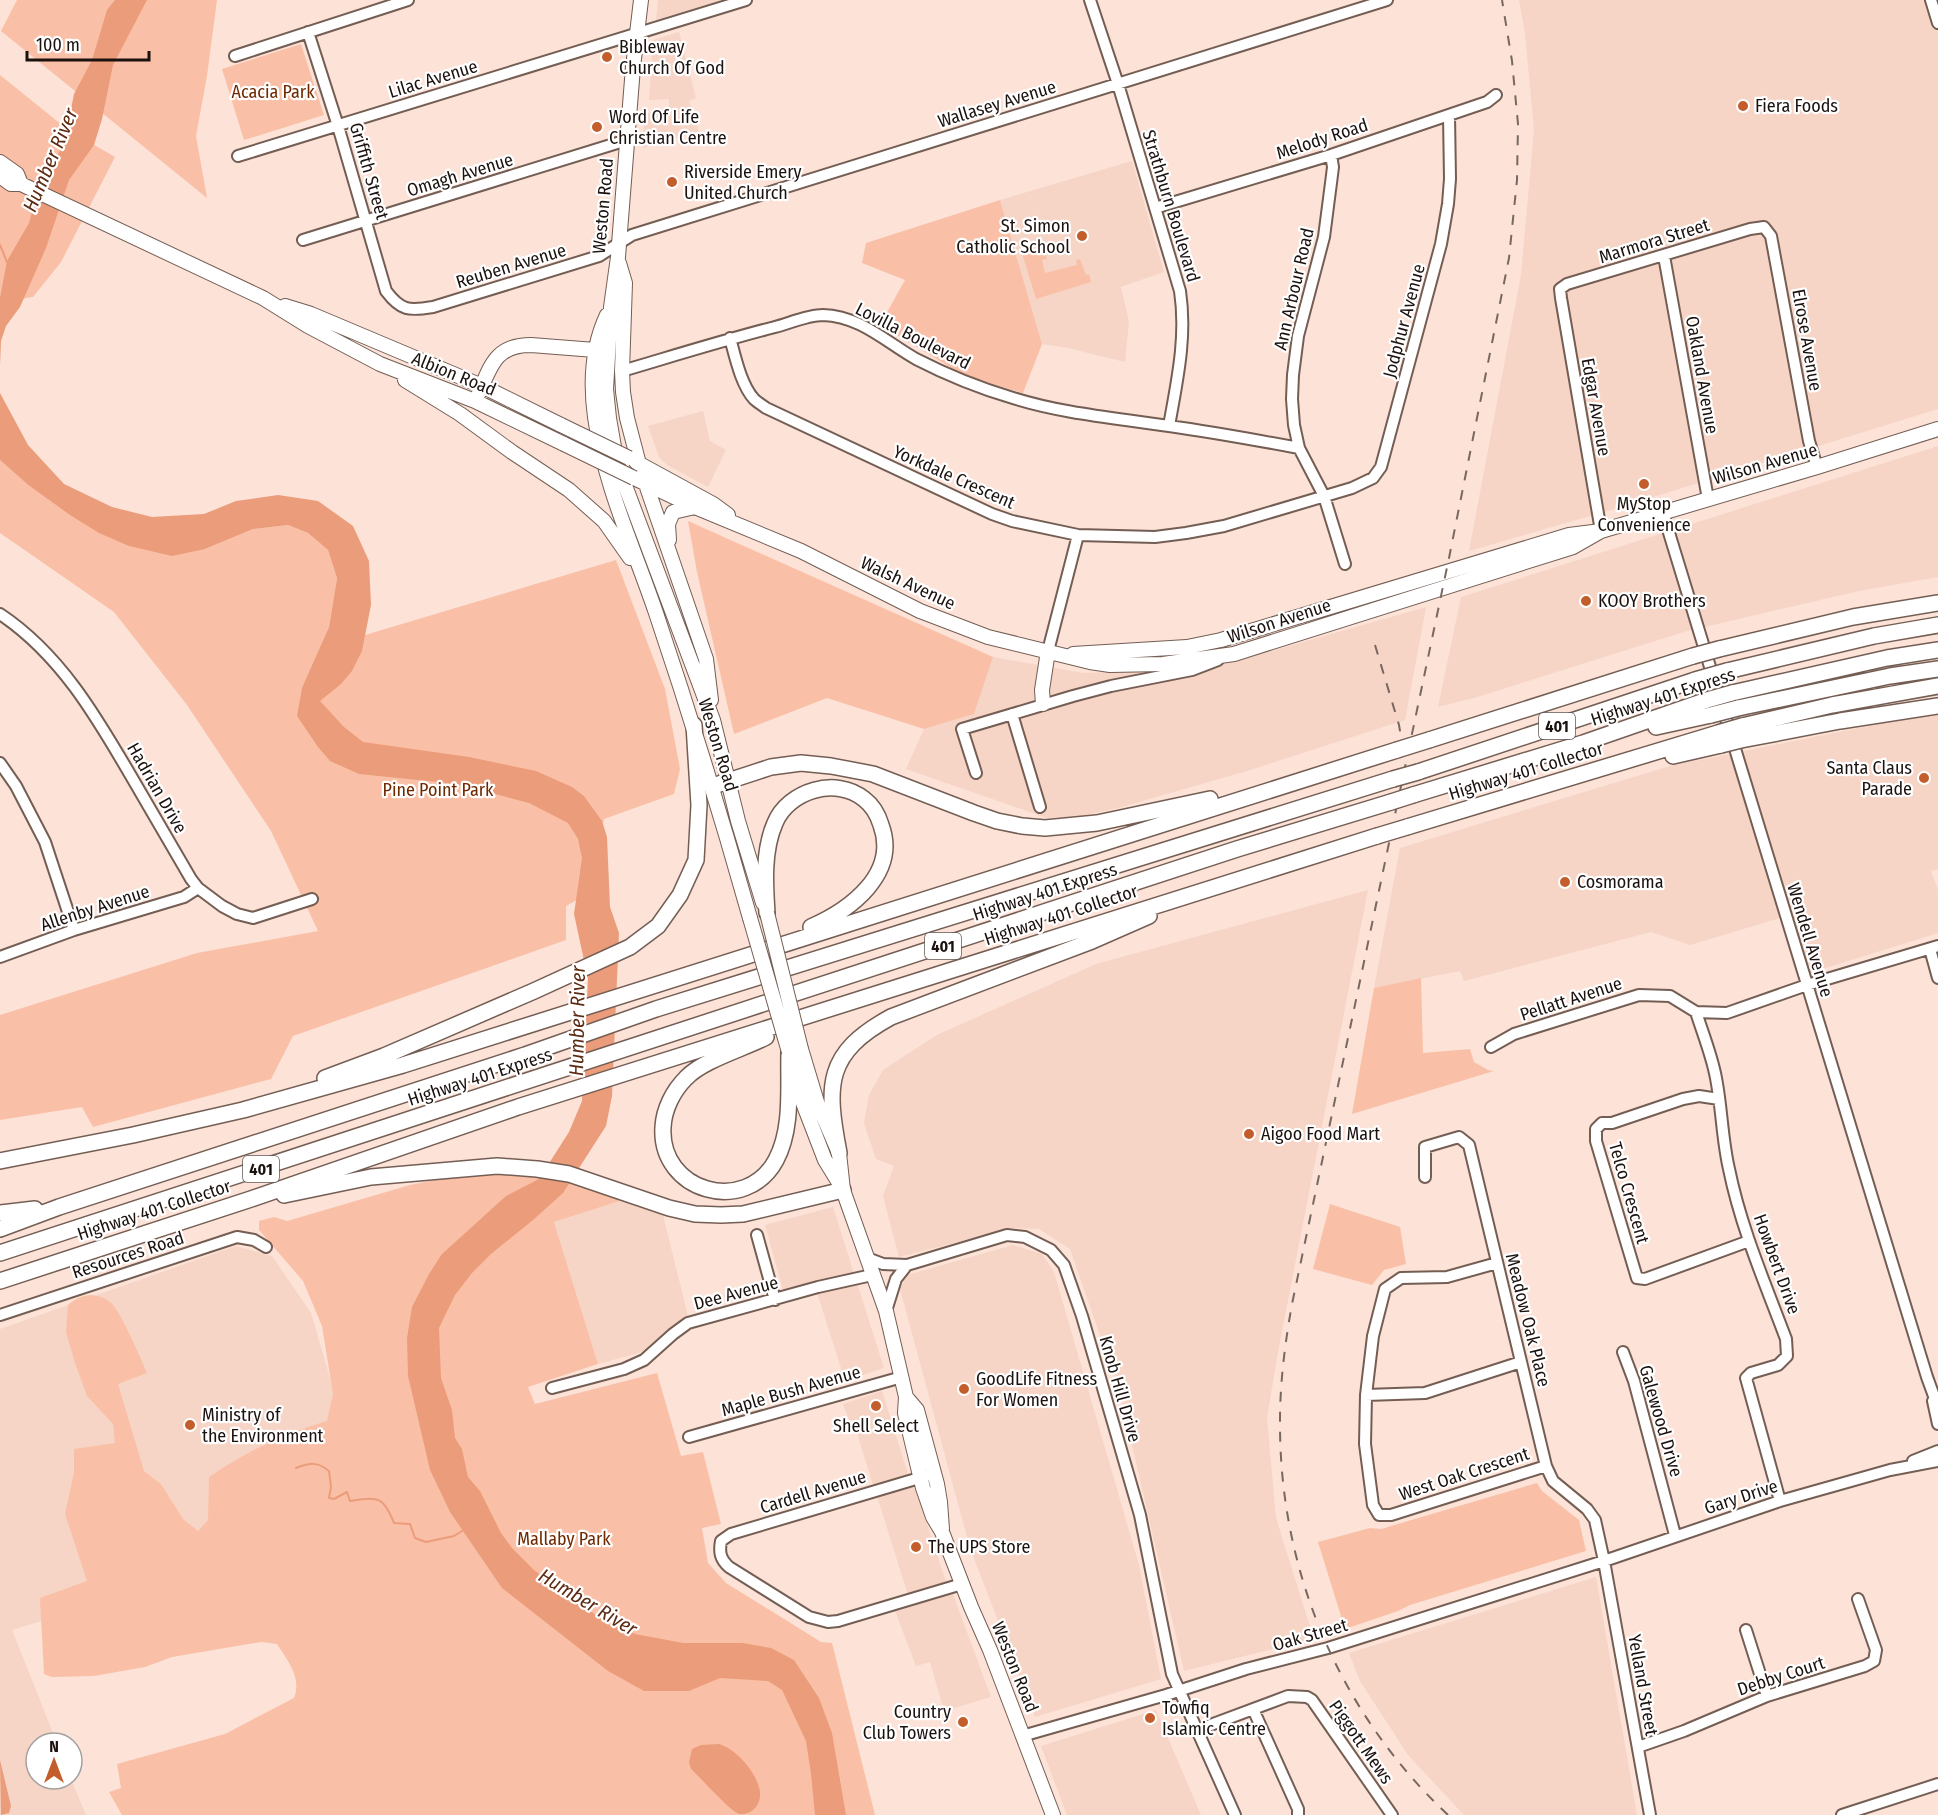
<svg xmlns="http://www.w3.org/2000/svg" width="1938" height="1815" viewBox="0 0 1938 1815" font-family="'Fira Sans Condensed',sans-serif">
<rect width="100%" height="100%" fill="#fce2d7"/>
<path fill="#f6d5c6" d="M658,0H724L656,20Z
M1519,0H1938V409L1611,510L1469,551L1521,275L1534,130L1525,33Z
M679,32L696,98L689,101L699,132L642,148L645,114L669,107V99L649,100L653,40Z
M1132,161L1164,272L1121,287L1129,322L1125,362L1068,348L1042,344L1000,200Z
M703,411L710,441L726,450L708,487L667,465L659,457L648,426Z
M1938,446V577L1859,591L1687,631L1474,698L1438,707L1461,597Z
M1426,607L1405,720L1247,771L1118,808L1082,816L1047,818L906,769L924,729L974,714L993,657L1083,673L1157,670L1237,661Z
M1938,712V869L1931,871L1938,890V933L1810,973L1790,915L1690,945L1651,932L1464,981L1460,971L1374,988L1400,848L1670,766Z
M1368,890L1278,1352L1267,1418L1276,1518L1314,1639L1184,1671L1120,1393L1070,1249L1039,1229L1013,1228L899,1257L883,1196L894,1166L876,1159L864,1123L869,1095L883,1070L937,1035L1096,964Z
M623,1200L663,1215L689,1320L652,1348L635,1354L598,1364L554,1222Z
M833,1207L884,1368L845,1381L814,1283L783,1290L765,1225Z
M1013,1245L1042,1254L1054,1272L1139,1565L1161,1679L1035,1717L970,1548L900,1289L907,1275Z
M236,1246L272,1256L311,1313L346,1433L376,1518L12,1630L57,1743H36V1779H71L86,1815H0V1329Z
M882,1391L908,1474L873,1485L853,1420H849L843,1404Z
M915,1487L946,1582L908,1595L877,1496Z
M1596,1577L1637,1815H1464L1408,1755L1360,1681L1349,1653Z
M953,1594L991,1697L944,1711L930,1662L916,1666L895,1611Z
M1156,1710L1201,1815H1067L1041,1746Z"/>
<path fill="#fac0a7" d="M17,0H217L207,76L196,136L207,198L1,31Z
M301,44L324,115L244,140L222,69Z
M0,75L67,129L115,157L61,262L33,297L0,302Z
M1000,200L1042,344L1023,393L965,376L880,325L905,280L862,263L866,243Z
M1043,247L1047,259L1042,260L1045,273L1077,265L1076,260L1080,259L1086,275L1089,274L1091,282L1036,299L1022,253Z
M0,460L27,484L205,549L253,529L288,525L308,533L328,550L337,578L329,627L321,646L365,635L616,560L665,689L680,769L674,794L604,819L588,894L566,906V940L293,1036L271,1079L93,1127L82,1107L0,1120V1015L197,953L318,931L271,831L187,705L114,612L0,533Z
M688,521L993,657L974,714L924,729L827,698L734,734L697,572Z
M1421,978L1423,1053L1470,1049L1474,1062L1488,1070L1494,1071L1352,1114L1374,988Z
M537,1169L623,1200L554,1222L598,1364L528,1387L535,1404L657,1373L681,1456L703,1452L721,1524L702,1528L708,1563L726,1583L821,1642L832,1643L875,1815H122L109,1792L121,1788L117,1764L225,1734L294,1698C302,1678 288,1661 277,1644L261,1642L172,1657L145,1667L94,1676L52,1677L44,1674L40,1598L87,1581L65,1514L74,1472V1449L115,1443L113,1424L87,1396L75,1363L66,1332L68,1305C81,1294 95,1291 110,1302C120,1309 141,1359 147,1373L118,1384L144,1471L161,1484L183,1519L198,1531L208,1520L209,1477C249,1450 281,1435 327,1421L333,1394L322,1326L303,1281L259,1230V1221L274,1217L287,1221L410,1185L479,1171Z
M1330,1204L1400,1227L1406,1264L1384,1270L1372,1285L1313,1269Z
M1537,1483L1542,1491L1579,1520L1586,1551L1410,1605L1398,1611L1345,1629L1318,1542L1370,1528L1381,1529Z"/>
<path fill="#eb9c7a" d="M115,0H147L113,65L102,119L94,145L69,180L46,248L20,307L6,326L1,341L0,365V298L7,261L29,223L41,178L64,145L74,94L92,60L107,10Z
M0,393L28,445L64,484L112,507L152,517L204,514L236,501L278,495L318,501L353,526L369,561L371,605L362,651L352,671L341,684L320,701L344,727L363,742L469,757L536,771L572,787L584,796L602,821L607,837L610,907L619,933L612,1096L606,1126L563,1193L533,1220L491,1254L472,1273L455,1295L439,1328L441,1378L452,1410L455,1438L462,1449L468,1477L480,1491L501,1533L512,1548L534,1570L596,1615L635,1634L683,1643H743L771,1648L794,1660L819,1698L832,1733L846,1815H815L811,1774L806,1741L782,1690L768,1681L720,1678L689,1691H644L608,1671L502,1588L450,1512L430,1470L408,1376L407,1338L412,1307L429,1274L442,1254L506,1196L539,1179L569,1132L582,1101L588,979L574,914L582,858L578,839L568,823L529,803L457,784L359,774L330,761L318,747L297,716L302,688L329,627L337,578L328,550L308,533L288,525L253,529L205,549L172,556L129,546L99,533L70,515L27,484L0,460Z
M719,1744C736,1749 754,1770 759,1787C763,1800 756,1815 739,1814C729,1810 701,1778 691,1769L689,1762L692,1749L701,1745Z
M0,1760L11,1806L9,1813L1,1815Z"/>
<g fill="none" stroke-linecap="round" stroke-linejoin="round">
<path stroke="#eb9c7a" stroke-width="2" d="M0,245L7,262
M296,1468C310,1463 317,1461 329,1471L331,1487L329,1498L334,1499L347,1492L350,1501C378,1497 383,1495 394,1523L410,1524L415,1538L426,1542L454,1536L465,1529"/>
<defs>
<path id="minor" d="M1090,0L1118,84L1180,291C1187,337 1177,381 1169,426
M1931,0L1938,23
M308,32L338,126L386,291C401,311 409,311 433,307L599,256L632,235L1387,0
M235,56L408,0
M1331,155L1333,167L1331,183L1324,237L1298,336L1293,375L1292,399L1294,425L1299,448L1324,496L1345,564
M238,156L746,0
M1155,208L1331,155L1487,102L1496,95
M303,240L627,140
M1664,256L1708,499
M730,338C735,356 741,385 754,399C757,402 762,405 766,408L992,514L1012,521L1078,535L1155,537L1186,533L1224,526L1352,488L1373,478L1381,467L1441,244L1448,204L1450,179L1449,115
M622,371C673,356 724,340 775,327C790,323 808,315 823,315C860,316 886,342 916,359C947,375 979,388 1013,398C1064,414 1117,418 1169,426C1212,432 1256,440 1299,448
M1663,513L1927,1377L1938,1407
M1601,531L1561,298L1560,289L1567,284L1750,229L1764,227L1771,236L1809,441L1817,467
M0,614C60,654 96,716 131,776C151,810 171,845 191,879L198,888L222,906L237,914L253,918L312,899
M1048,651L1078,535
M1012,714L1040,807
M0,763L16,786L45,842L74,930
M976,773L962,729L1073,696L1111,686L1192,670L1218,660
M1930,949L1938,978
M0,957L74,930L184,897L198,888
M1696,1012C1703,1034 1712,1056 1716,1078C1722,1109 1722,1139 1729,1169C1741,1228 1765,1283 1786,1339L1787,1356L1778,1365L1751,1373L1746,1378L1780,1501
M1491,1047L1514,1034L1639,995L1670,996L1696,1012L1727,1013L1807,985L1938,946
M1719,1099L1699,1096L1683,1099L1612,1123H1602L1596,1129V1141L1637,1278L1645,1279L1749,1241
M1425,1177V1147L1459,1137L1469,1145L1546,1466L1553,1481L1587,1509L1595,1520L1604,1561L1650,1815
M757,1235L775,1300
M867,1258L883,1264L907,1265L1007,1235L1025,1237L1051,1250L1064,1265L1082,1316L1140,1515L1172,1674L1235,1815
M1497,1263L1447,1277L1401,1278L1385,1289L1373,1336L1366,1395L1365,1444L1373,1505L1379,1515H1391L1546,1466
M886,1311L896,1279L907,1265
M0,1315L237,1237L254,1240L266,1247
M1623,1352L1634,1381L1675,1535
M552,1388L624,1369L644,1360L673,1334L688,1323L818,1287L872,1275
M1366,1395L1425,1393L1521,1362
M1933,1401L1938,1424
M689,1437L902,1377
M1913,1461L1938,1451
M926,1476L731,1534L721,1541C719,1552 720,1559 729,1567L809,1617L828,1622L838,1621L962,1584
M1746,1630L1767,1696
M1253,1709L1298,1809V1815
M1197,1730L1288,1696L1307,1697L1312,1700L1392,1815
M1022,1736L1166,1695L1246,1669L1328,1648L1604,1561L1780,1501L1890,1470L1938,1461
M1638,1747L1684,1731L1767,1696L1865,1666L1874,1661L1876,1650L1858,1599
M1842,1815L1938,1784"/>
<path id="major" d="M641,0L633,67L618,257L611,307L606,389L609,418L617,464L713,720L738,821L763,903
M0,162L17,174L21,184
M0,176L11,184H21L263,298L308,326L380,364L475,401L564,444
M619,263L625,283L622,371L623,392L627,418L639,464L706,659L711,700
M285,306L311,314L482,386L561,425
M607,315C592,347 590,381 595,417C604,485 634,548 656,613C690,714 721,815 750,918
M405,380L460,414L512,452L569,490L604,521L630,558
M479,393C491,365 496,345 531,345L595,350
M636,462L713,504L728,515
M634,478L695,507L801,551L920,611L988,637L1090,662L1110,665L1163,664L1234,654L1573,547L1601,531
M669,540L668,524L673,512L695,507
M1073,654L1187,647L1221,640L1569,535L1601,531L1817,467L1938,429
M1043,704L1042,690L1048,651
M801,1049L817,1102L839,1153L843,1190L886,1311L906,1397L905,1413L923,1488L933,1517L942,1532L971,1607L990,1650L1053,1815
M792,1063L803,1103L825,1160L841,1186
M906,1397L917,1410L937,1484L940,1502L942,1529"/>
<path id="highway" d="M1719,649L1853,617L1938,603
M1727,671L1874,636L1938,625
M1732,693L1887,658L1938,650
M1738,708L1890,676L1938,669
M1742,726L1832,705L1938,686
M1656,727L1711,715
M1429,740L1693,656
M1741,740L1840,721L1938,706
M1673,756L1721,745
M1418,772L1695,680
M713,786L771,767L801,763L831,766L873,774L974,813L997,821L1022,826L1045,828L1097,823L1210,799
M1413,795L1583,743L1707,700
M1407,827L1718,733
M767,913C765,884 763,850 775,823C788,791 836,776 864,799C872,805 878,815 881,825C899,874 850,910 811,927
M766,1037C743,1049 703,1060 686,1078C673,1091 664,1109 663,1127C659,1192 746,1216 776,1160C793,1128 788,1087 789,1052
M325,1078L384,1056L534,991L630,947L658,926L680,895L696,860L699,805L694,725
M839,1153C826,1085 825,1053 891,1017L1092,941L1149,916
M0,1161L133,1135L243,1110L403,1065L1397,750
M284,1195L371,1177L497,1166L537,1169L569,1174L669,1208L695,1214L721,1215L743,1214L843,1190
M0,1213L35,1209
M0,1229L59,1207L525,1055L656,1009L1393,779
M0,1253L1237,849L1391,802
M0,1281L251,1199L518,1107L1377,836"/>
</defs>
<use href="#minor" stroke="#745e54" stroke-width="14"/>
<use href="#major" stroke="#745e54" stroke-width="16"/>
<use href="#highway" stroke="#745e54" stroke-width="18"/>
<use href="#minor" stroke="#fff" stroke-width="10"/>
<use href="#major" stroke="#fff" stroke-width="14"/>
<use href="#highway" stroke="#fff" stroke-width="15"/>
<path stroke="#786861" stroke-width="2" stroke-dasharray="10 10" stroke-linecap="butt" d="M1375,645L1399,725L1404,755
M1448,1815C1339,1713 1279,1570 1280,1421C1280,1382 1285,1343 1292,1304L1449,558L1509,258L1517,180L1518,124L1512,61L1502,0"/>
<defs>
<path id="major-bridge" d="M561,425L629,458
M564,444L634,478
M767,913L801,1049
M750,918L789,1052"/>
<path id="highway-bridge" d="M1693,656L1719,649
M1695,680L1727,671
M1707,700L1732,693
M1711,715L1738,708
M1718,733L1742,726
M1721,745L1741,740
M1397,750L1429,740
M1393,779L1418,772
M1391,802L1413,795
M1377,836L1407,827"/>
</defs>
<use href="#major-bridge" stroke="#745e54" stroke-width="16" stroke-linecap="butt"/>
<use href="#highway-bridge" stroke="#745e54" stroke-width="18" stroke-linecap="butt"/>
<use href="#major-bridge" stroke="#fff" stroke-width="14"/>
<use href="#highway-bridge" stroke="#fff" stroke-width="15"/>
</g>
<g fill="#c35e2c" stroke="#fff" stroke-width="2">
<circle cx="607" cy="57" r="6"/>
<circle cx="1743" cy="106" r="6"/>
<circle cx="597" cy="127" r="6"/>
<circle cx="672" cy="182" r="6"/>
<circle cx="1082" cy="236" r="6"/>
<circle cx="1644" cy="484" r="6"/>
<circle cx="1586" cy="601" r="6"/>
<circle cx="1924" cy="778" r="6"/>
<circle cx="1565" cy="882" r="6"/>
<circle cx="1249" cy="1134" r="6"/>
<circle cx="964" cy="1389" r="6"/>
<circle cx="876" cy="1406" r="6"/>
<circle cx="190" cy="1425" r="6"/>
<circle cx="916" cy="1547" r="6"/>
<circle cx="1150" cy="1718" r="6"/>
<circle cx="963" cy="1722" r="6"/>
</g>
<g text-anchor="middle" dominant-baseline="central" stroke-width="4.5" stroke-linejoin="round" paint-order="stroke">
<g fill="#fff" stroke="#5f5957" stroke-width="1.5">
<rect x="1539" y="713" width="36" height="26" rx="4.5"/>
<rect x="925" y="933" width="36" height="26" rx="4.5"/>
<rect x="243" y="1156" width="36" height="26" rx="4.5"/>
</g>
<g font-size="16" font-weight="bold" fill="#1b120f">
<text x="1557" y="726">401</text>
<text x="943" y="946">401</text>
<text x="261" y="1169">401</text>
</g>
<g font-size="18" fill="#1b120f" stroke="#fff" text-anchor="start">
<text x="619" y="47">Bibleway<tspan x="619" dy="21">Church Of God</tspan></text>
<text x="1755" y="106">Fiera Foods</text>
<text x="609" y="117">Word Of Life<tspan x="609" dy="21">Christian Centre</tspan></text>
<text x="684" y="172">Riverside Emery<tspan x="684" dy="21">United Church</tspan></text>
<text x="1070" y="226" text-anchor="end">St. Simon<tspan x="1070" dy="21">Catholic School</tspan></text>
<text x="1644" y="504" text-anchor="middle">MyStop<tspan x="1644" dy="21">Convenience</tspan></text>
<text x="1598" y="601">KOOY Brothers</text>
<text x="1912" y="768" text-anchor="end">Santa Claus<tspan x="1912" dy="21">Parade</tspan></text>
<text x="1577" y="882">Cosmorama</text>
<text x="1261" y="1134">Aigoo Food Mart</text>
<text x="976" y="1379">GoodLife Fitness<tspan x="976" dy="21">For Women</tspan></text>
<text x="202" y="1415">Ministry of<tspan x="202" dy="21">the Environment</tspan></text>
<text x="876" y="1426" text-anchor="middle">Shell Select</text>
<text x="928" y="1547">The UPS Store</text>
<text x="1162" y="1708">Towfiq<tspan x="1162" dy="21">Islamic Centre</tspan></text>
<text x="951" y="1712" text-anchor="end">Country<tspan x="951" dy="21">Club Towers</tspan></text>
</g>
<g font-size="18" fill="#1b120f" stroke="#fff">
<text transform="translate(433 79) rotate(-17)">Lilac Avenue</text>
<text transform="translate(997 104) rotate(-17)">Wallasey Avenue</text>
<text transform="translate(1322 139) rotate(-18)">Melody Road</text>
<text transform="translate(369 171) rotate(74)">Griffith Street</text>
<text transform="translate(460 175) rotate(-17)">Omagh Avenue</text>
<text transform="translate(603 206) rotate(-85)">Weston Road</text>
<text transform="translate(1171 206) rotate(73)">Strathburn Boulevard</text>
<text transform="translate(1654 241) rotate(-17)">Marmora Street</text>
<text transform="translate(511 266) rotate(-17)">Reuben Avenue</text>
<text transform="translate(1294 289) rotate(-77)">Ann Arbour Road</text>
<text transform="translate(1404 321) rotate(-75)">Jodphur Avenue</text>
<text transform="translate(913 336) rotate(27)">Lovilla Boulevard</text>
<text transform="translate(1807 340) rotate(80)">Elrose Avenue</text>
<text transform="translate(454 374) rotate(22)">Albion Road</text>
<text transform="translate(1702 375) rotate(80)">Oakland Avenue</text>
<text transform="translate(1596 407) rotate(80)">Edgar Avenue</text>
<text transform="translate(1765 464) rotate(-16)">Wilson Avenue</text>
<text transform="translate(954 477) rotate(24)">Yorkdale Crescent</text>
<text transform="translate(908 583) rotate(25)">Walsh Avenue</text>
<text transform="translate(1279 621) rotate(-18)">Wilson Avenue</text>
<text transform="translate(1663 697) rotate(-18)">Highway 401 Express</text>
<text transform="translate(718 745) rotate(73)">Weston Road</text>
<text transform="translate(1526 771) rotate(-17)">Highway 401 Collector</text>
<text transform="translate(157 788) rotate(60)">Hadrian Drive</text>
<text transform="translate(1045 892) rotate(-18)">Highway 401 Express</text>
<text transform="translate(95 908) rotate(-18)">Allenby Avenue</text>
<text transform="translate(1061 915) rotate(-18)">Highway 401 Collector</text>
<text transform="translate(1810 940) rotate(73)">Wendell Avenue</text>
<text transform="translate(1571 999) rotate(-18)">Pellatt Avenue</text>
<text transform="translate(480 1077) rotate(-18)">Highway 401 Express</text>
<text transform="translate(1629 1193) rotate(74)">Telco Crescent</text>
<text transform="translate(154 1210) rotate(-18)">Highway 401 Collector</text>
<text transform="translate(128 1255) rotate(-18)">Resources Road</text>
<text transform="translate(1777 1264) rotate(70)">Howbert Drive</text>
<text transform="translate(736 1293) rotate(-15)">Dee Avenue</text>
<text transform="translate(1528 1320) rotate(76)">Meadow Oak Place</text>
<text transform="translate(1120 1389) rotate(74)">Knob Hill Drive</text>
<text transform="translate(791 1391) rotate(-16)">Maple Bush Avenue</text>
<text transform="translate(1661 1421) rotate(74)">Galewood Drive</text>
<text transform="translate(1464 1474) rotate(-18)">West Oak Crescent</text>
<text transform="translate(813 1492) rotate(-17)">Cardell Avenue</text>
<text transform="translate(1741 1497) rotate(-18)">Gary Drive</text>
<text transform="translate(1310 1635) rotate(-16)">Oak Street</text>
<text transform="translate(1015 1667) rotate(68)">Weston Road</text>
<text transform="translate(1781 1676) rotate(-18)">Debby Court</text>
<text transform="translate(1643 1685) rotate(80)">Yelland Street</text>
<text transform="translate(1361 1742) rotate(55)">Piggott Mews</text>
</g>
<g font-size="18" fill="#6f2900" stroke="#fff">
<text x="273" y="92">Acacia Park</text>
<text x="438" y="790">Pine Point Park</text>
<text x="564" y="1539">Mallaby Park</text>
</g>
<g font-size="20" font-style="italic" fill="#5d2b12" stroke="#fff">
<text transform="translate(50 160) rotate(-67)">Humber River</text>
<text transform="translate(577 1021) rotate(-89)">Humber River</text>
<text transform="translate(588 1602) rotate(31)">Humber River</text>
</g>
</g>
<g transform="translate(54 1761)"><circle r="28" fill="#ffffff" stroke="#a4a09f" stroke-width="1.5"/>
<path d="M0-4.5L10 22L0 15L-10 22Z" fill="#c35e2c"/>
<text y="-9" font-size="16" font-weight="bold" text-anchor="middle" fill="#1b120f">N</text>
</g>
<path d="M27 51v9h122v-9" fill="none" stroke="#1b120f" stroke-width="3"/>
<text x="36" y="51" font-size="18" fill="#1b120f" stroke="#ffffff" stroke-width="4.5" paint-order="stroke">100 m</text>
</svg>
